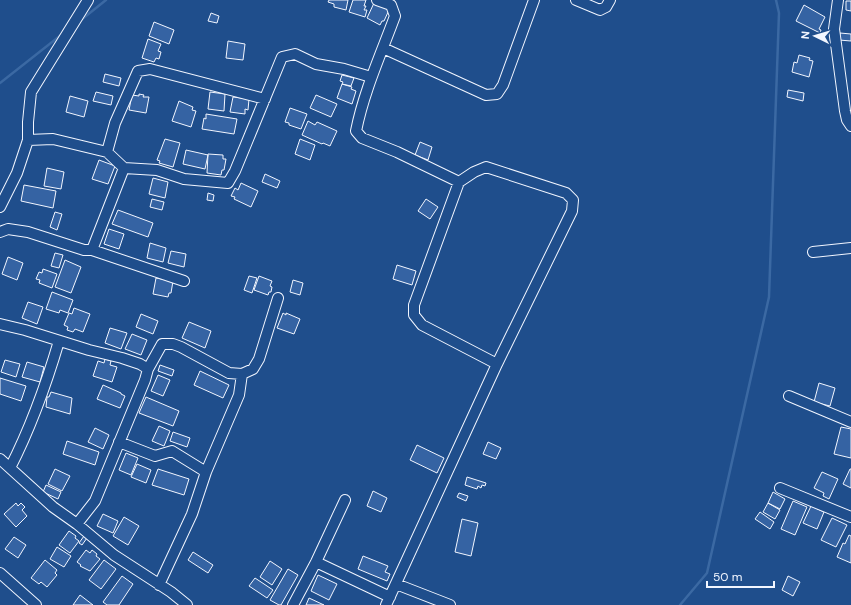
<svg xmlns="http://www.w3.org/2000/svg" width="851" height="605" viewBox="0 0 851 605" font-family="'DM Sans',sans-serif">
<rect width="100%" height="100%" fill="#1f4e8c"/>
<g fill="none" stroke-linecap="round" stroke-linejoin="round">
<path stroke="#3b69a3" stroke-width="2.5" d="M81,20L106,0
M0,83L61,35
M680,605L707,573L769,297L779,13L776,0"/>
</g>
<path fill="#3563a3" stroke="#f2f6ff" d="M329,0H348L346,10L334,7V4L328,2Z
M353,0H366L364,6H366L364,10H367L365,17L349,12Z
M846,1H851V11L846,10Z
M374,3L389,10L384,21H382L380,25L367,18Z
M804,5L825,17L819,29L821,30L820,33L796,21Z
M211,13L219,16L217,23L208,21Z
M154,22L174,30L169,44L149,36Z
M840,33L851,34V41L839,40Z
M148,39L161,44L158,51L161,52L159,59L156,58L154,62L142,58Z
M228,41L245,44L243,60L226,58Z
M799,55L810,58L809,60L813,61L809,77L792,72L794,62L797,63Z
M105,74L121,78L119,86L103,82Z
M342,75L354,78L351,86L342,84L343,82L340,81Z
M342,84L352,87L351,89L356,91L352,104L337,98Z
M788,90L804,93L803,101L787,97Z
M96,92L113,96L111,105L93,101Z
M210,92L225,94L224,111L208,109Z
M139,94L144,95L143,97H149L146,113L129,110L132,95L139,96Z
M316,95L337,104L331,117L310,108Z
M70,96L88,101L84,117L66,112Z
M233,97L249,99L248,110L245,109V114L230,112Z
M179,101L193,107L192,110L196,111L191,127L172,121Z
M290,108L307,114L301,129L289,125V123L285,122Z
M206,114L237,119L234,134L202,129L204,118L206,119Z
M308,121L315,125L317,122L337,131L330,146L323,143L322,144L302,135Z
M165,139L180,143L173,167L159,163L160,161L157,160Z
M300,139L315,145L310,160L295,154Z
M420,142L432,147L428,160L415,155Z
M186,150L208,155L205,169L183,164Z
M208,154L223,155V159H226L224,170H222L221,175L207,173Z
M99,160L115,166L108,184L92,179Z
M47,168L64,172L61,189L44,186Z
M265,174L280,181L277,188L262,182Z
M153,178L168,182L165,198L149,194Z
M241,183L258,191L251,207L234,199L235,197L231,196L235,188L238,190Z
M24,185L56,191L53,208L21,201Z
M208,193L214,195L213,201L207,200Z
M152,199L164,202L162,210L150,207Z
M426,199L438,207L430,219L418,211Z
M118,210L153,223L148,237L112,224Z
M55,212L62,214L57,230L50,227Z
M109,229L124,234L119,249L104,244Z
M150,243L166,248L163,262L147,258Z
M171,251L186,254L184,267L168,263Z
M55,253L63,255L59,268L51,266Z
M8,257L23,263L17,280L2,274Z
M65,260L81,267L71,293L55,287Z
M397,265L416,271L412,285L393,279Z
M43,269L57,274L52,288L39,283L40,280L36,279L39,272L42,273Z
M249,276L257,278L252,293L244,290Z
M259,276L272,281L270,286L272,287L271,292H269L268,295L254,290Z
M156,278L173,281L171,293H169L168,297L153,294Z
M293,280L303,283L300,295L290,292Z
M52,292L73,300L68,313L60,310L59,313L46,309Z
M28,302L43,307L37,324L22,318Z
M74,308L90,314L83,332L75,329L73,332L67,330L68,327L64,325L69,313L72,314Z
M283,313L286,315V313L300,319L294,334L277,328Z
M141,314L158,321L153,334L136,327Z
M189,322L211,331L205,348L182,338Z
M110,328L127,333L121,349L105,343Z
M132,334L147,340L141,355L125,349Z
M105,359L111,361L110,365L117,367L112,382L93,376L98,361L104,363Z
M5,360L20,364L16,377L1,372Z
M27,362L44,367L40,382L22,377Z
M160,365L174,370L172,376L158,371Z
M200,371L229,385L223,398L194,385Z
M158,375L170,380L163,396L151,391Z
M0,378L26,386L21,401L0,394Z
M819,383L835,388L830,406L814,402Z
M103,385L121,393V394L125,396L120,408L97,399Z
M51,392L72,398L70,414L46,407L47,397H49Z
M146,397L179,411L173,426L139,413Z
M159,426L170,431L164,446L152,441Z
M841,427L851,429V458L834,454Z
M95,428L109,435L103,449L88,442Z
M173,432L190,438L187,447L170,441Z
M67,441L99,452L95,465L63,454Z
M488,442L501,448L496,459L483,454Z
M417,445L444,458L437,473L410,460Z
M126,453L138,458L131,475L119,470Z
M137,464L151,470L146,483L131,477Z
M55,469L70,476L62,491L48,484Z
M158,469L189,479L184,495L152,485Z
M850,469H851V488L843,484Z
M822,472L838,479L829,499L823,496L824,493L814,488Z
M467,477L486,483L485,486L482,485L481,488L478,486L477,489L465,485Z
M46,485L61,492L58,499L43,492Z
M373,491L387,498L381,512L367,506Z
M773,492L785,499L780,509L768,503Z
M459,493L468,496L466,501L457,497Z
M793,501L807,507L795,535L781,529Z
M16,503L18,506L21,503L25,507L22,510L27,516L16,527L4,514Z
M768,503L780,510L775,519L763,512Z
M811,506L824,512L817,529L803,523Z
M760,512L774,522L770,529L755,519Z
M103,514L118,521L113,533L97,526Z
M124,517L139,526L128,545L113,536Z
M832,518L847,525L836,547L821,540Z
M462,519L478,523L471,556L455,552Z
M69,531L76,536L75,538L79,541L70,553L59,545Z
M849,535L851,536V563L837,557L843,543L845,544Z
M84,536L87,538L82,545L79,543Z
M14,537L26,545L18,558L5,549Z
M57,547L71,556L64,567L50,559Z
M86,550L90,553L92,550L97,554L96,556L100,559L90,571L80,566L81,565L77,562Z
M193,552L213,565L208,573L188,560Z
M363,556L388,566L385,572L390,574L387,581L358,569Z
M45,560L57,570L55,573L57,575L47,587L41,582L39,584L31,578Z
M104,560L116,569L101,589L89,580Z
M270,561L282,569L272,585L260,577Z
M288,569L298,575L281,605H279L270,600Z
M318,575L337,584L329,600L311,591Z
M122,576L133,584L119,605H107L103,602Z
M788,576L800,582L793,596L782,590Z
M255,578L273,590L267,598L249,586Z
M80,595L93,605H73Z
M309,598L324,605H306Z"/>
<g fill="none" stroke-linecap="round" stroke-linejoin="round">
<defs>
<path id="minor" d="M377,0L391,5L395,16C381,54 364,91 356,131L362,138L397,152L459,182L474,172L486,167L566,193L573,200L572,211L497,364L386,605
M576,0L600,10L606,7L610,0
M838,0L834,29L845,111L847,120L851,126
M383,48L486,95L497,94L503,85L534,0
M28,140L53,139L107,152L124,168L157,170L184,179L228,183L235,171L282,57L295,54L316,64L344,69L371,77
M107,152L115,123L138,71L150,69L265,99
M459,182L414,305V315L422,325L497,364
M0,207L17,173L28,140V122L31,92L88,0
M0,232L8,229L28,232L84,250H92L124,168
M92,250L184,281
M813,252L851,248
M0,324L25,330L89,350L122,358L140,364L148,369
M789,396L851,422
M119,442L155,456L172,451L206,472
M0,459L53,507L77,524L114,555L171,592L187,605
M10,468C31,427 46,385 59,341
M780,488L851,517
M77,524L95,501L145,380L148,369L162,344H173L181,347L229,373L242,374L253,369L259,359L278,298
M316,562L390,597
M0,573L36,605
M396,584L450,605
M159,585L192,514L206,472L239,395L242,374
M293,605L316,562L345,500"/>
</defs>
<use href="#minor" stroke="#f2f6ff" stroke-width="12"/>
<use href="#minor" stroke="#1f4e8c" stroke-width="10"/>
</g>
<g transform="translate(815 36) rotate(275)" stroke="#1f4e8c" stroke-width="3" paint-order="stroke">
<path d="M0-3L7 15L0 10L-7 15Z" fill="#f2f6ff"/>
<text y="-6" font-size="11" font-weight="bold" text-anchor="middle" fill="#f2f6ff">N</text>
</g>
<path d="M707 581v6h67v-6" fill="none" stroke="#f2f6ff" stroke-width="2"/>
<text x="713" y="581" font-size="12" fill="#f2f6ff" stroke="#1f4e8c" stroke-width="3" paint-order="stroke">50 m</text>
</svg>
